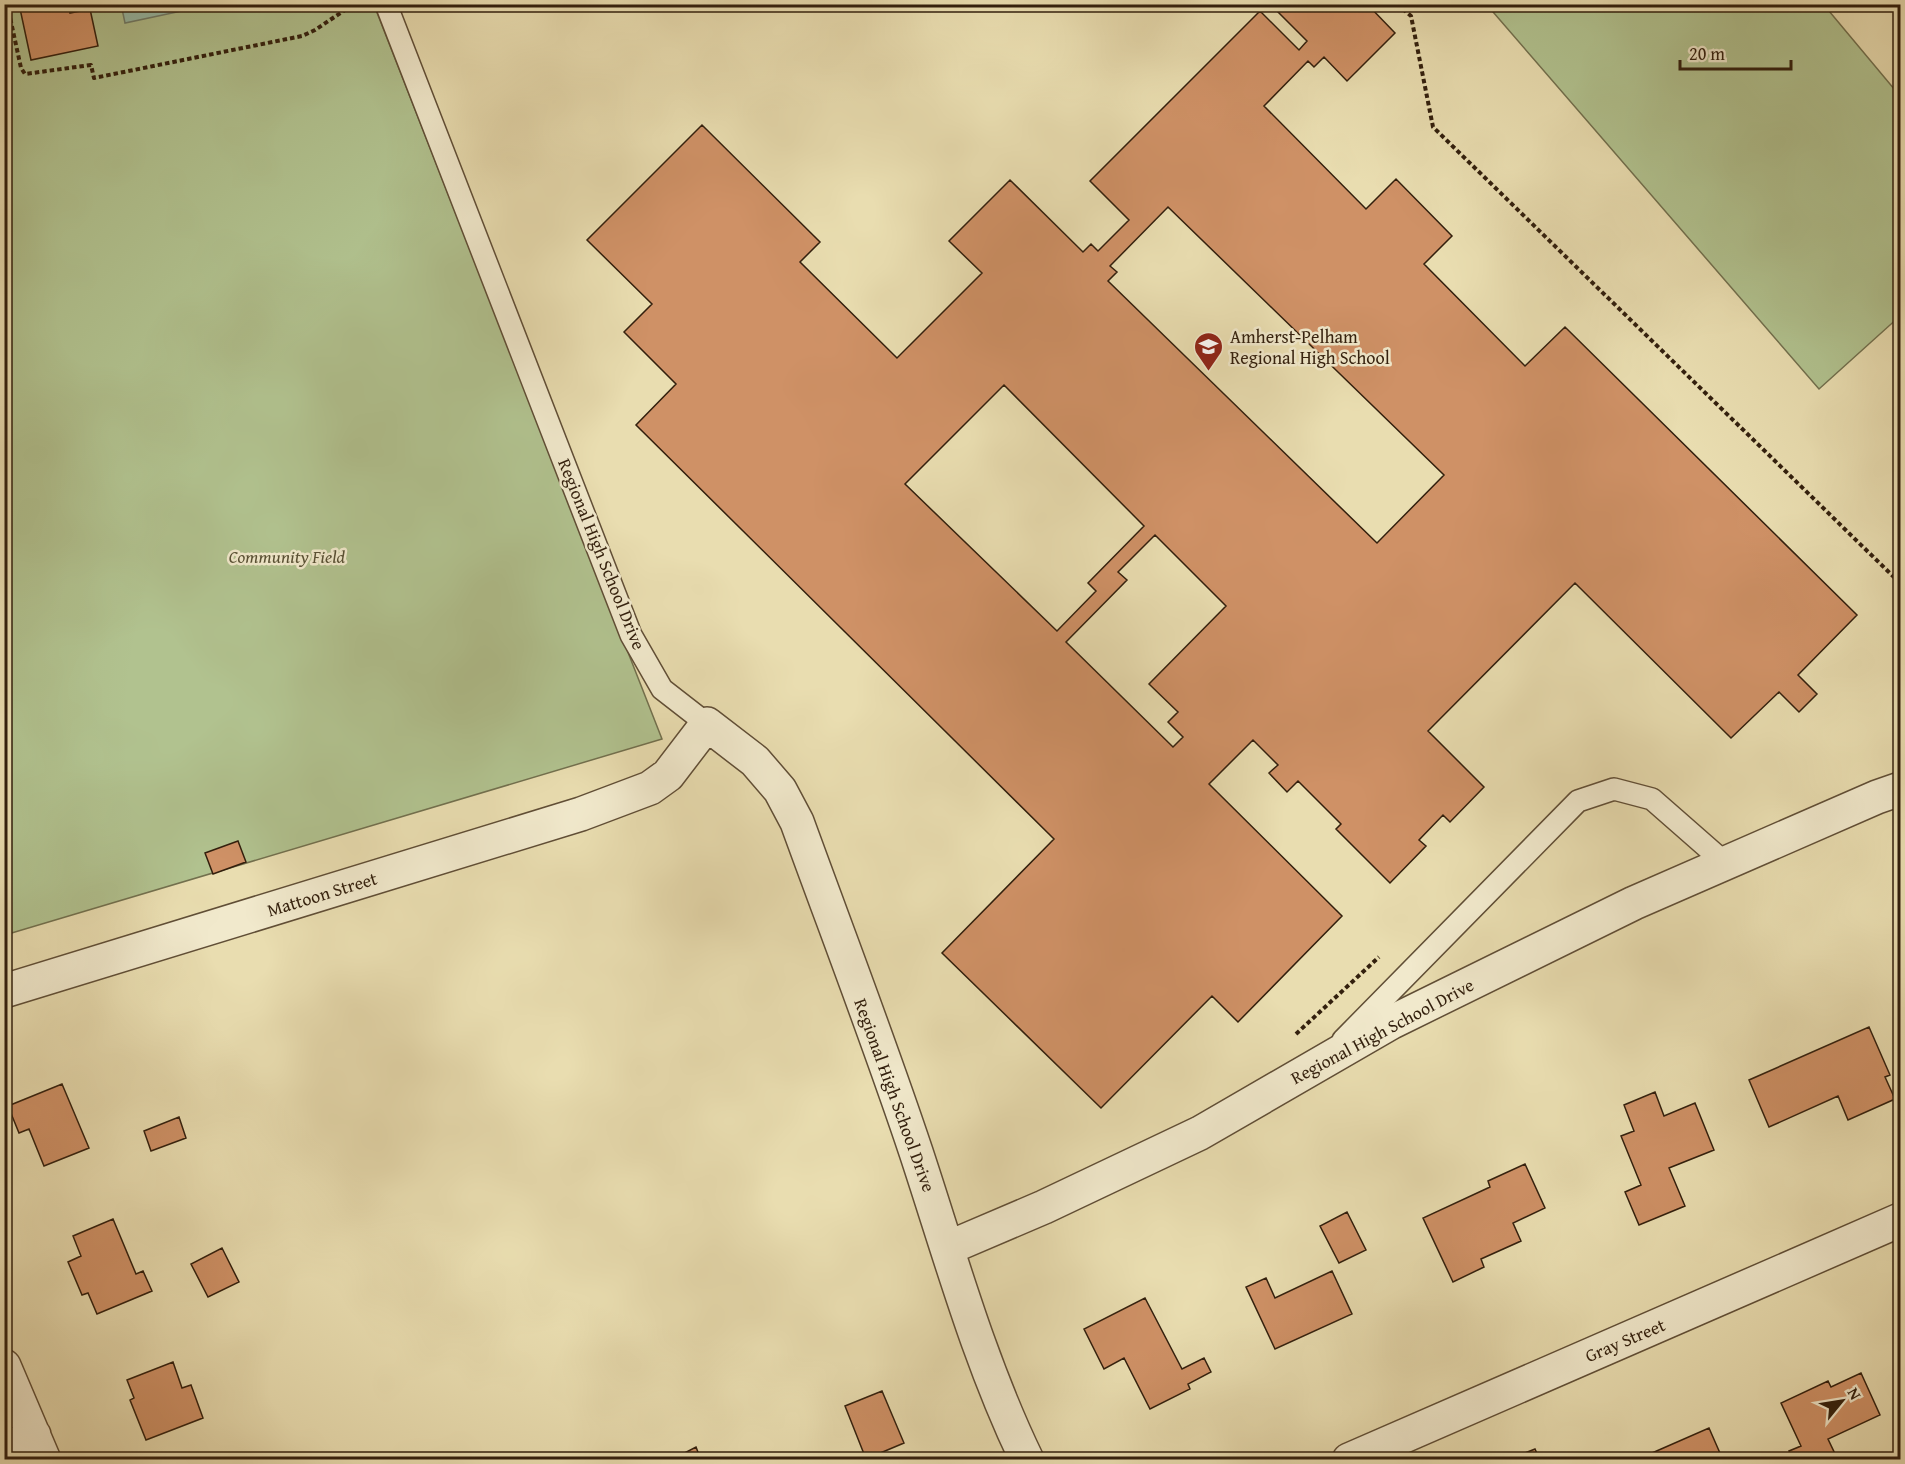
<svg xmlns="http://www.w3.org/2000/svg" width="1905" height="1464" viewBox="0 0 1905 1464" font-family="'Gentium Book Plus',serif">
<rect width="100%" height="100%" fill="#e9ddb0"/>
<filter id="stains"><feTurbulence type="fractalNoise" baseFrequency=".00333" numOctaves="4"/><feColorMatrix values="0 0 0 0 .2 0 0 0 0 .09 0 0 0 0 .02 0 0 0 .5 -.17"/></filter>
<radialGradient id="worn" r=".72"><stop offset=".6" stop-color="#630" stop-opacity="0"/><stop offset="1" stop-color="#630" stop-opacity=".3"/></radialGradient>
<path fill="#b1c28f" stroke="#72704e" stroke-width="1.5" d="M5,5H374L662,739L5,935Z
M1487,5H1824L1900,96V316L1819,389Z"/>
<path fill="#97bca9" stroke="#6f7d6b" stroke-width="1.5" d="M121,4H210V5L125,23Z"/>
<path fill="#cf9166" stroke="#321f0d" stroke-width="1.5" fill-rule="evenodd" d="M19,4H68L70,13L90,9L98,46L31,60Z
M1282,4H1367L1395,33L1347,81L1324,57L1314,67L1308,61L1264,106L1366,209L1396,179L1452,236L1424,264L1525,366L1565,327L1857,615L1798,675L1817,694L1799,712L1779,692L1731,738L1575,583L1428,731L1484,787L1450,822L1443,815L1419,840L1426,846L1390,883L1336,829L1341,824L1298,781L1287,792L1269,773L1278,765L1253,740L1209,784L1342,916L1238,1022L1212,996L1101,1108L942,953L1054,839L636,425L676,384L624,332L652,304L587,240L702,125L820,242L800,262L897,358L982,273L949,241L1010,180L1083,252L1091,244L1098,251L1129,220L1090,181L1260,11L1299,50L1307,41L1276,10ZM1168,207L1444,475L1377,543L1108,281L1117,272L1110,266ZM1004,385L1144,526L1088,583L1096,591L1057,631L905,484ZM1155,535L1226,606L1149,684L1178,712L1168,722L1183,737L1173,747L1066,642L1127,580L1118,572Z
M238,841L246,862L213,874L205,853Z
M1869,1027L1890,1075L1885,1077L1895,1099L1848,1120L1838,1096L1769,1127L1749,1080Z
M62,1084L89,1148L44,1166L29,1129L19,1133L8,1106Z
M1655,1092L1664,1116L1695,1103L1714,1150L1669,1168L1685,1206L1639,1225L1625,1192L1641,1185L1621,1136L1634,1131L1624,1105Z
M179,1117L186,1138L151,1151L144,1131Z
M1525,1164L1545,1208L1513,1223L1521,1241L1481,1259L1484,1267L1453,1282L1423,1218L1490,1187L1488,1181Z
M1347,1212L1366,1250L1339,1263L1320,1226Z
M113,1219L136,1274L143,1271L152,1291L97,1314L88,1293L82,1295L68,1262L81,1256L73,1236Z
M222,1248L239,1282L208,1297L191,1264Z
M1332,1271L1352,1314L1275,1349L1246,1287L1266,1278L1275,1298Z
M1145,1298L1182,1369L1204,1358L1211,1372L1188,1384L1190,1389L1150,1409L1124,1358L1104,1369L1084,1329Z
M173,1362L182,1388L191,1385L203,1418L146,1440L130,1400L134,1398L127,1380Z
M1861,1373L1880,1415L1828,1439L1838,1460H1793L1789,1451L1801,1446L1781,1403L1828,1381L1831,1387Z
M882,1391L904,1443L866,1459L845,1406Z
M1709,1428L1723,1460H1636Z
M696,1447L701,1460H671Z
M1535,1449L1540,1460H1516L1515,1457Z
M1553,1454L1555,1460H1540Z"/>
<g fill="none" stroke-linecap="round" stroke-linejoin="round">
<defs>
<path id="service" d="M386,4L631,635L662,689L707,724
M1343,1040L1578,801L1614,789L1652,799L1725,863"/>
<path id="minor" d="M4,991L581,814L650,788L668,775L707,724L755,761L780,790L797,822C837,932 879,1041 916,1152C950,1255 979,1361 1027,1460
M948,1248L1044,1207L1200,1133L1392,1022L1634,903L1877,797L1900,789
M4,1366L44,1460
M4,1451L34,1435
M1349,1460L1900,1220"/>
</defs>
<use href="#service" stroke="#604e36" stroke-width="24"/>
<use href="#minor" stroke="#604e36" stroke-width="36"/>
<path stroke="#321f0d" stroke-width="4" stroke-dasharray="4.5 3" stroke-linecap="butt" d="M1397,4L1411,16L1433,127L1900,583
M4,8H8L21,68L25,74L91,65L94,78L302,36L315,30L354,4
M8,8L19,6
M1296,1034L1379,957"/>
<use href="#service" stroke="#f1e9cc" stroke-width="21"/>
<use href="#minor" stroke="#f1e9cc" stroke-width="33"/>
</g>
<defs>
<symbol id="school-pin" viewBox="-11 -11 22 30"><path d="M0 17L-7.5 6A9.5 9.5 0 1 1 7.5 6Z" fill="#8f2418" stroke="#f1e9cc"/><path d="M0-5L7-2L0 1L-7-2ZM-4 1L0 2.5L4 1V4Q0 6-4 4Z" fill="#fff"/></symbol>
</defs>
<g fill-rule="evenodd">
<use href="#school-pin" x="1192" y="330" width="33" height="45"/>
</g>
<g text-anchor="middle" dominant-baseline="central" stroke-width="5" stroke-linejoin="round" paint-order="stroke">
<g font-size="18" fill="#321f0d" stroke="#f1e9cc" text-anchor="start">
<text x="1230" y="336">Amherst-Pelham<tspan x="1230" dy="21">Regional High School</tspan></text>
</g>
<g font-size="18" fill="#321f0d" stroke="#f1e9cc">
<text transform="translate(602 554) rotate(68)">Regional High School Drive</text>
<text transform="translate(322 894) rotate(-17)">Mattoon Street</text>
<text transform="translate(1382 1031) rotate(-28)">Regional High School Drive</text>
<text transform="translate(895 1095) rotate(70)">Regional High School Drive</text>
<text transform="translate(1625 1340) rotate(-23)">Gray Street</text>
</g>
<g font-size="18" font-style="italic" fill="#585034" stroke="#f1e9cc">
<text x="287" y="556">Community Field</text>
</g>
</g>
<rect width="1905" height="1464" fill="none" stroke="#e9ddb0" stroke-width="24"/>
<rect x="6" y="6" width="1893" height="1452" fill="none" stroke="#321f0d" stroke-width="3"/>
<rect x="12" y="12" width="1881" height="1440" fill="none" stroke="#321f0d" stroke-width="1.5"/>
<g transform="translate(1842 1401) rotate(60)" stroke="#f1e9cc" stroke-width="4.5" paint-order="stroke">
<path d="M0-4.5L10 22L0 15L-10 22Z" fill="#321f0d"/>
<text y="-9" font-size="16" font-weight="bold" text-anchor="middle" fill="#321f0d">N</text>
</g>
<path d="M1680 60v9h111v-9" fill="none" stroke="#321f0d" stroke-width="3"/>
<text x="1689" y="60" font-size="18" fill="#321f0d" stroke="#f1e9cc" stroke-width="4.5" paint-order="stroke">20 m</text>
<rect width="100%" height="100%" filter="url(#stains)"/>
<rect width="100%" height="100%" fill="url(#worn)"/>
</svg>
